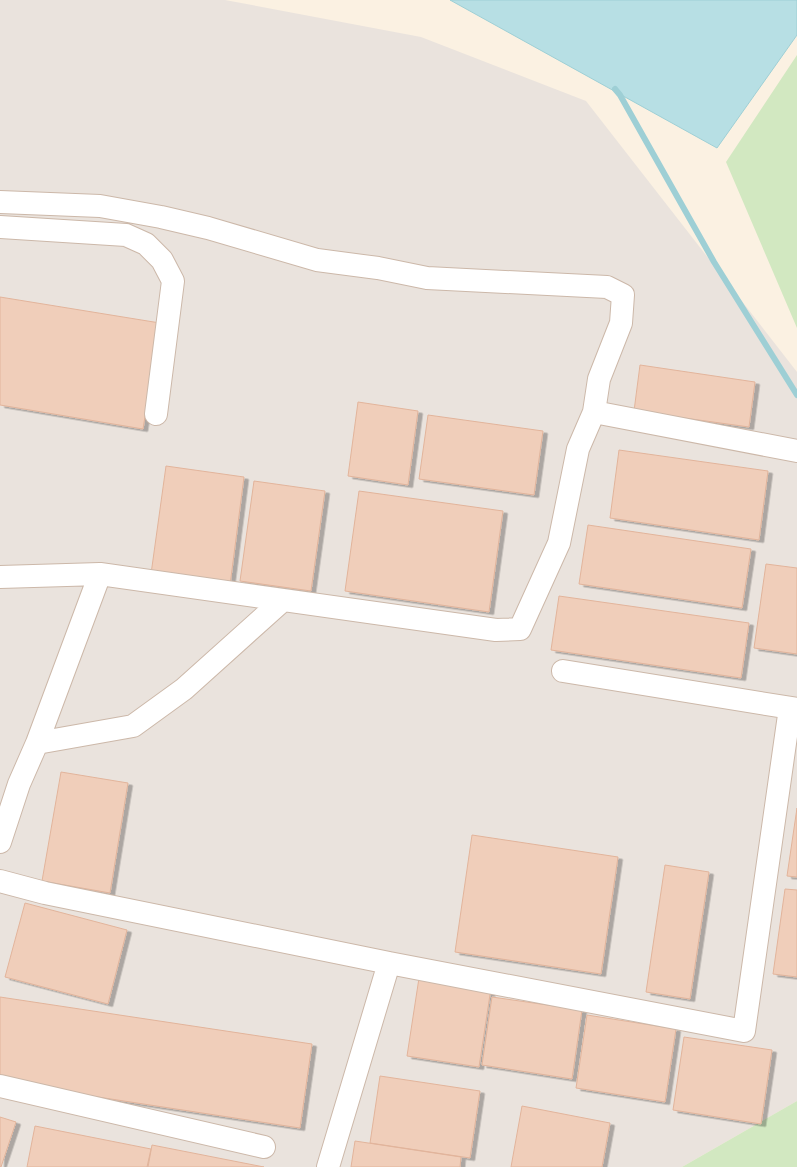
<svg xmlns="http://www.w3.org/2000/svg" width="797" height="1167" viewBox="0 0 797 1167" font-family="'Exo 2',sans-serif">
<defs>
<filter id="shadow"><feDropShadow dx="4.5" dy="2.5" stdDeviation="0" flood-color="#0004"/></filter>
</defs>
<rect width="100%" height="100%" fill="#fbf1e2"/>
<path fill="#eae3dd" d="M0,0H225L421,37L586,101L797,372V1101L682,1167H0Z"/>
<path fill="#d2e8c1" d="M797,55V328L726,162Z
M797,1101V1167H682Z"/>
<path fill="#b7dfe4" stroke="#9ecfd5" d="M450,0H797V35L717,148Z"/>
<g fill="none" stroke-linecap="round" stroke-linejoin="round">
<path stroke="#9ecfd5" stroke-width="6" d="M615,89L620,95L714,262L797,395"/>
</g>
<path fill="#f0ceba" stroke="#e2b49b" filter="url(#shadow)" d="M0,297L160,323L143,429L0,405Z
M640,365L755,382L749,427L634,411Z
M358,402L418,411L408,485L348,476Z
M428,415L543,431L534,495L419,479Z
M619,450L768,471L759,540L610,518Z
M166,466L244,477L230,585L151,574Z
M254,481L325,491L311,591L240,581Z
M359,491L503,511L489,612L345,591Z
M588,525L751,549L742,608L579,584Z
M766,564L797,568V654L754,648Z
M559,596L749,623L741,678L551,650Z
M61,772L128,783L110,893L42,881Z
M797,808V877L787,876Z
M472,835L618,857L601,974L455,952Z
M665,865L709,872L690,999L646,992Z
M785,889L797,890V977L773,974Z
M25,903L127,930L108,1004L5,977Z
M419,978L491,988L479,1067L407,1056Z
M0,997L312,1044L300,1128L0,1082Z
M492,997L582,1010L572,1079L482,1065Z
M587,1015L676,1029L665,1102L576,1088Z
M684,1037L772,1050L761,1124L673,1110Z
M380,1076L480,1091L470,1158L370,1143Z
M522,1106L610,1123L602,1167H511Z
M0,1117L16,1122L1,1167H0Z
M35,1126L151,1149L147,1167H27Z
M355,1141L461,1157L460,1167H351Z
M152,1145L264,1167H148Z"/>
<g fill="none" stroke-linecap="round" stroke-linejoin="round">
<defs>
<path id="minor" d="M0,202L100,206L161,217L208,228L317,260L378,268L427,278L607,287L623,295L621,323L599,379L594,412L578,449L559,543L520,629L496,630L100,574L0,577
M0,227L126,235L146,244L162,260L173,281L156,414
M594,412L797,451
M563,671L797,709
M37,743L100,574
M0,842L19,784L37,743L133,726L184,689L283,600
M0,881L45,893L389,963L328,1167
M389,963L744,1031L790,708
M0,1086L264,1147"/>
</defs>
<use href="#minor" stroke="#ccb8a9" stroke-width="24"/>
<use href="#minor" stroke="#fff" stroke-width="22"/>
</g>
</svg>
